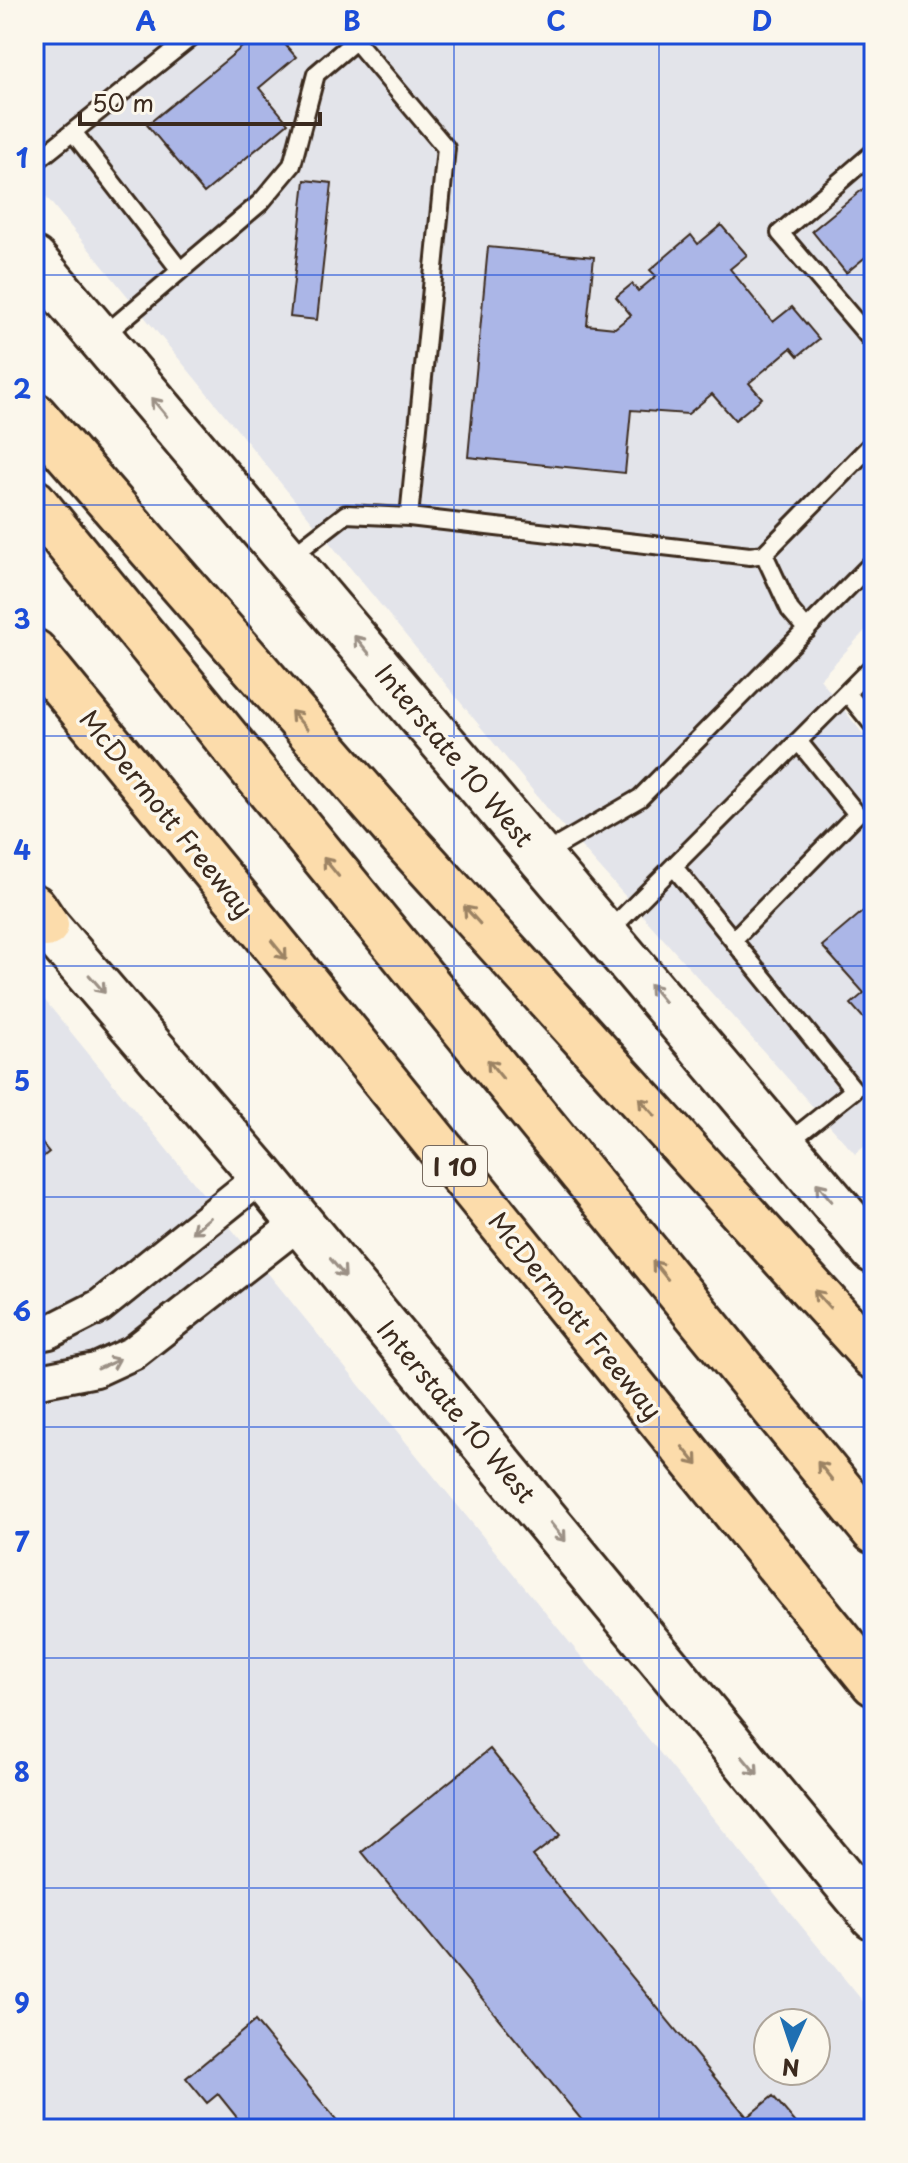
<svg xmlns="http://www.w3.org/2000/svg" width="908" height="2163" viewBox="0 0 908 2163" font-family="'Playpen Sans',sans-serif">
<rect width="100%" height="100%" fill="#fbf7ec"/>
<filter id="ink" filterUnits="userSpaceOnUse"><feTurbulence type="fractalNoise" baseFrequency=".0125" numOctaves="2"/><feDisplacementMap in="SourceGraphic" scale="16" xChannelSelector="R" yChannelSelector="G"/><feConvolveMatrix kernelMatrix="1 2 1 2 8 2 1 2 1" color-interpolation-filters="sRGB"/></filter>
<g filter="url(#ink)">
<path fill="#e3e4ea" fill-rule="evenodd" d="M34,34H874V621L820,679L874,748V1139L855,1154L552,814L34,182Z
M34,987L874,2015V2129H34ZM768,2023H816V2071H768Z"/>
<path fill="#abb6e7" stroke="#3b2a1e" stroke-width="2" d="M258,34H276L296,57L259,88L288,123L204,193L147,125Z
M305,180L332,183L317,320L290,317Z
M874,180V250L846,273L812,231Z
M721,225L747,255L730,269L773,322L792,307L819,339L798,356L791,348L749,383L762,398L735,420L712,394L688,414L631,410L625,473L468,457L488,247L594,257L587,325L615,328L631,315L616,297L632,284L638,291L656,276L650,270L691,235L698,244Z
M874,891V1030L851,1004L864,993L822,946L874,902L868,896Z
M34,1134L49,1152L34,1164Z
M490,1749L560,1835L533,1856L747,2117L773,2096L801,2129H589L362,1852Z
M255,2021L344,2129H239L243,2125L218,2094L207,2103L186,2078Z"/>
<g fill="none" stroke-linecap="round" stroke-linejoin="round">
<defs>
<path id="service" d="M350,34L446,148L409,517
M73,132L180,270
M874,152L780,233L874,343
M34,163L195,34
M102,337L261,202L292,165L316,74L356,40
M764,554L790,610L807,630
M289,558L346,514L409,517L750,556L764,554L874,442
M847,693L874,726
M542,855L640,798L874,561
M674,867L854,1090L786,1144
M607,933L874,665
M733,940L857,814L798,741"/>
<path id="minor" d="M34,1335L49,1332L100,1306L262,1176
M34,1382L96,1370L133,1353L300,1222"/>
<path id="secondary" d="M34,260L874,1251
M34,911L262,1176L874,1917"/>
<path id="motorway" d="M34,415L408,844L874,1357
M34,502L874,1531
M34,652L267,935L874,1683
M34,907L46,925"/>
</defs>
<use href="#service" stroke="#3b2a1e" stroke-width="22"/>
<use href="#minor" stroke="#3b2a1e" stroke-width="38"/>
<use href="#secondary" stroke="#3b2a1e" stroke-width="50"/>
<use href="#motorway" stroke="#3b2a1e" stroke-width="50"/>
<use href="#service" stroke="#fbf7ec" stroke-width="16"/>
<use href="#minor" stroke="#fbf7ec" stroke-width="32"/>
<use href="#secondary" stroke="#fbf7ec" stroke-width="44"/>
<use href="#motorway" stroke="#fcdcab" stroke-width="44"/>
</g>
<defs><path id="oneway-shaft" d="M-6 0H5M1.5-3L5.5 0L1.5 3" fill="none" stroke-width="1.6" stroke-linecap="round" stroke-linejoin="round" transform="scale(2)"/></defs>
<g stroke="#9b9085">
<use href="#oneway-shaft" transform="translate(159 407) rotate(-130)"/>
<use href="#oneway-shaft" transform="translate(362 645) rotate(-130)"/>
<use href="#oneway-shaft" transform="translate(97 984) rotate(49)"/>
<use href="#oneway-shaft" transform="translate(657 993) rotate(-130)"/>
<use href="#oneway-shaft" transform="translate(824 1192) rotate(-130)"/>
<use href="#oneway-shaft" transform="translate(201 1225) rotate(141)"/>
<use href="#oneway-shaft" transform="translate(338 1268) rotate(50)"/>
<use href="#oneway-shaft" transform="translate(109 1364) rotate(-24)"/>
<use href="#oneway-shaft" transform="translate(558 1532) rotate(51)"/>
<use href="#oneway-shaft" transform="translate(750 1766) rotate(50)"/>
</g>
<g stroke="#9c8364">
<use href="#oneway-shaft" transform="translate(299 720) rotate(-131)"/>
<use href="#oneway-shaft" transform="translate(331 867) rotate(-129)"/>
<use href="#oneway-shaft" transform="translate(472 915) rotate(-132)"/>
<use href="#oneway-shaft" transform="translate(279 950) rotate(51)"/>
<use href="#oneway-shaft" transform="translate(495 1069) rotate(-129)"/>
<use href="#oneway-shaft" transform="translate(647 1107) rotate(-132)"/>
<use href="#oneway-shaft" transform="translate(660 1270) rotate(-129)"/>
<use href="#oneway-shaft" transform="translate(822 1299) rotate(-132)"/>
<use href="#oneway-shaft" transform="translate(690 1456) rotate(51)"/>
<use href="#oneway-shaft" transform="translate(825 1471) rotate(-129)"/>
</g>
</g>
<path fill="none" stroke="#1d4ed8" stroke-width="2" stroke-opacity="0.55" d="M249,34V2129M454,34V2129M659,34V2129M34,275H874M34,505H874M34,736H874M34,966H874M34,1197H874M34,1427H874M34,1658H874M34,1888H874"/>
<g text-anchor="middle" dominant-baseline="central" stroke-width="7" stroke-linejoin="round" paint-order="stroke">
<rect fill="#fbf7ec" stroke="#75685c" stroke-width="2" x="423" y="1146" width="64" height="40" rx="6"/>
<g font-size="24" font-weight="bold" fill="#3b2a1e">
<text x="455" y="1166">I 10</text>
</g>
<g font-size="26" fill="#3b2a1e" stroke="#fbf7ec">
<text transform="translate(455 755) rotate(50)">Interstate 10 West</text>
<text transform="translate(167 813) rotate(51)">McDermott Freeway</text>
<text transform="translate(576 1315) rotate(51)">McDermott Freeway</text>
<text transform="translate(457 1411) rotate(50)">Interstate 10 West</text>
</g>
</g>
<rect width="908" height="2163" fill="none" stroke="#fbf7ec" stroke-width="88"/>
<g transform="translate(792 2047) rotate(183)"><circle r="38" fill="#fbf7ec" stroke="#aea59a" stroke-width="2"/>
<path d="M0-6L14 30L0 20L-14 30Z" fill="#1f6fb2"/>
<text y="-12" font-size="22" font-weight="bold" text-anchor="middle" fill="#3b2a1e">N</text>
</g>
<path d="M80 112v12h240v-12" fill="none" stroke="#3b2a1e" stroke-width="4"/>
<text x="92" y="112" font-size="24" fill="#3b2a1e" stroke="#fbf7ec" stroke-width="6" paint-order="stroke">50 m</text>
<rect x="44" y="44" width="820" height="2075" fill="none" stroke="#1d4ed8" stroke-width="3"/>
<g font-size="26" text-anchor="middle" font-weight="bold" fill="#1d4ed8">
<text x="146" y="31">A</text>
<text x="352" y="31">B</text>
<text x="556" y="31">C</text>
<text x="762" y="31">D</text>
<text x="22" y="168">1</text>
<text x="22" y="399">2</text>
<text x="22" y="629">3</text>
<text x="22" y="860">4</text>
<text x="22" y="1091">5</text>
<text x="22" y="1321">6</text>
<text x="22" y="1552">7</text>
<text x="22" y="1782">8</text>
<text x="22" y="2013">9</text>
</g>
</svg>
